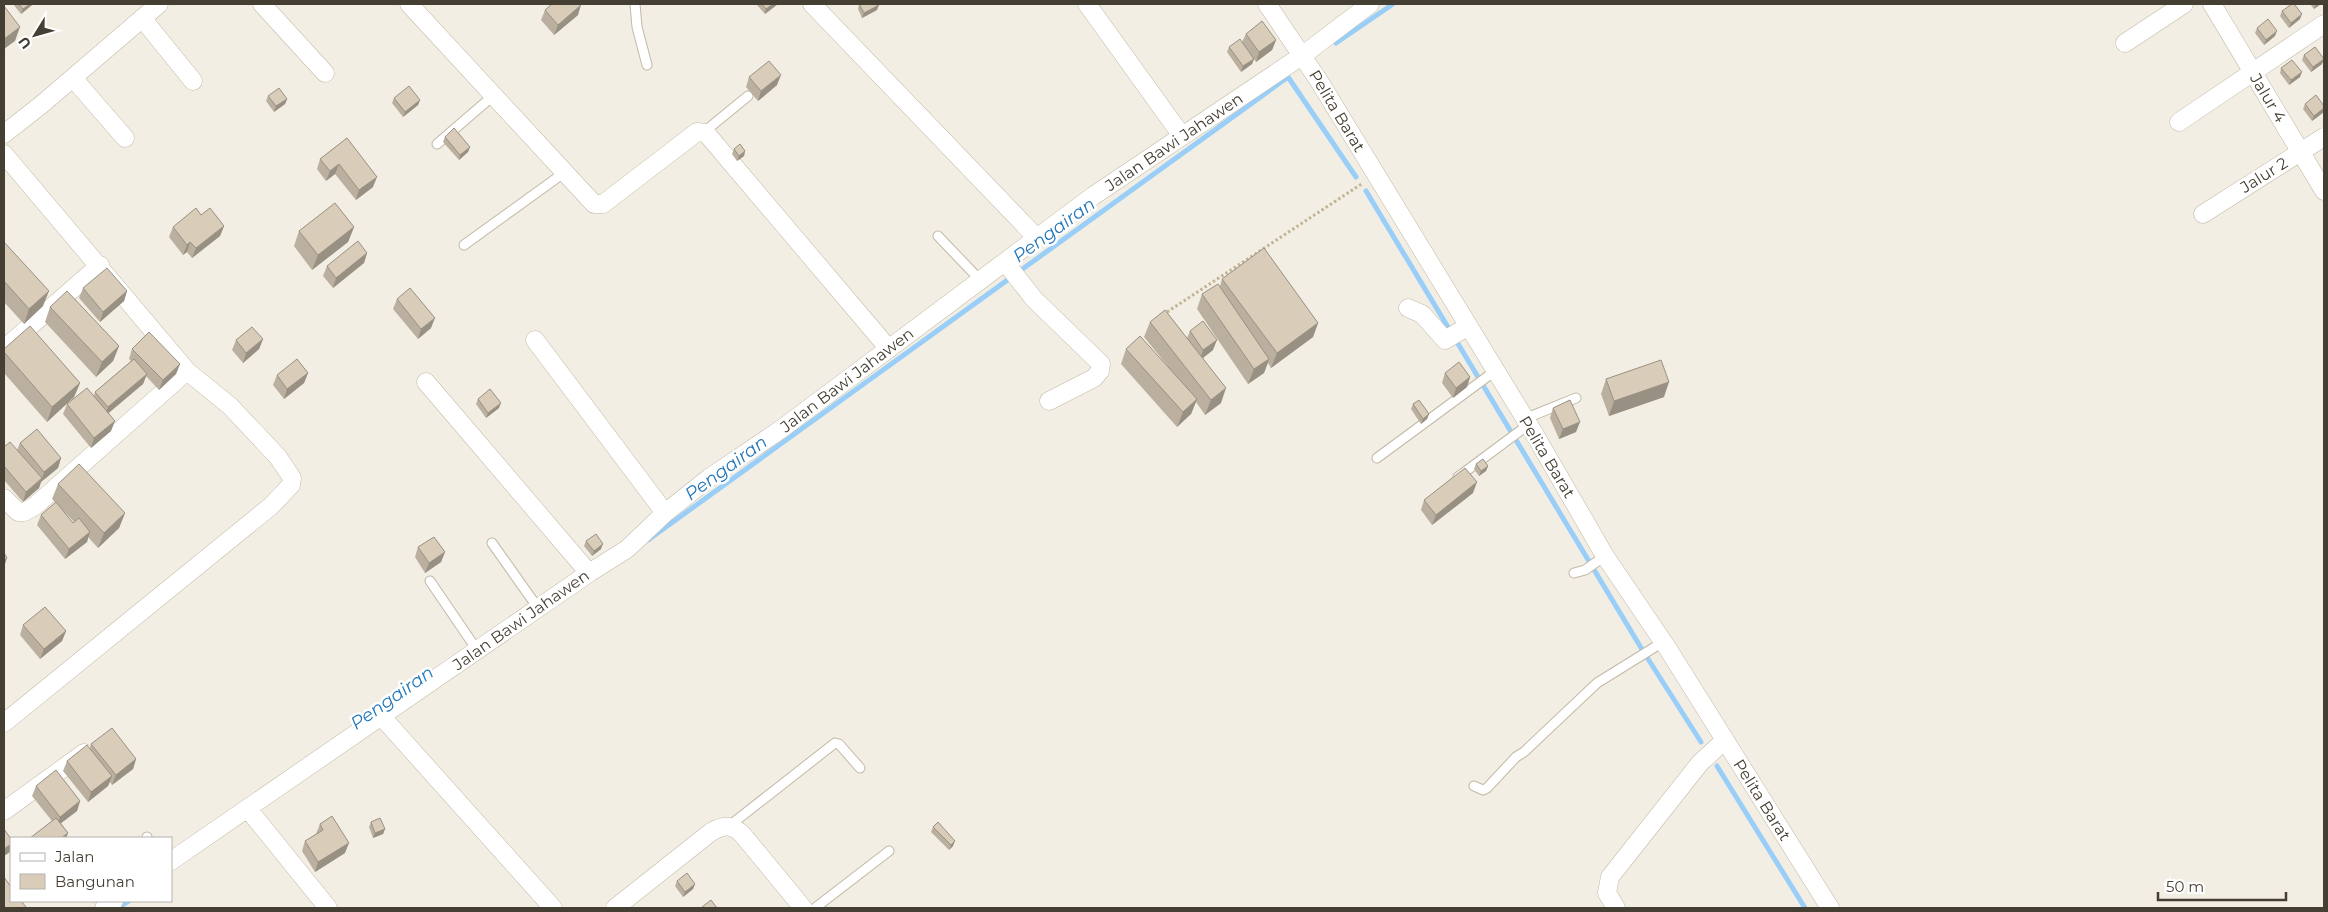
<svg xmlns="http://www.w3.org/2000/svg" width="2328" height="912" viewBox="0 0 2328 912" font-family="Montserrat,sans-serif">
<rect width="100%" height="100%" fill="#f3eee3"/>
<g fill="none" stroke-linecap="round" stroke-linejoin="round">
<path stroke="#98cef7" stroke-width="5" d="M1336,43L1393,4
M1366,191L1643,651L1701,742
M648,540L1288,77L1356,177
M1717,766L1805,908
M118,908L129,901"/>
<defs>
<path id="lane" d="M635,4L637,27L647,65
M704,132L748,96
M437,144L494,95
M938,236L981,281
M464,245L565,172
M1524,419L1576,398
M1377,458L1495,371
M1458,477L1528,425
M492,543L538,608
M1574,573L1585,570L1605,556
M430,581L477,650
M1474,786L1483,790L1487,788L1516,757L1524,752L1597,683L1663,642
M729,826L835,743L839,744L860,768
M147,837V838
M815,908L889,851"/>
<path id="street" d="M262,4L325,73
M409,4L594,204H603L697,132L706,133L889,349
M812,4L1037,238
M1087,4L1182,136
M1267,4L1319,81L1535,435L1605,556L1668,649L1830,908
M2212,4L2324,191
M142,18L193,81
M2125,43L2184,4
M73,78L125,138
M2179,122L2324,24
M4,134L41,105L159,4
M4,154L187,371L230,406L278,457L292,478L291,485L271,506L4,723
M2203,214L2324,137
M1005,262L1034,299L1101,364L1100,371L1094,378L1049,401
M1408,308L1422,314L1445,340L1467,327
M535,340L665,513
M4,349L100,265
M426,382L589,573
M4,498L18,512H24L35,506L187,371
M382,717L553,908
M248,809L328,908
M4,811L84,753
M171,861L589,573L627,549L665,513L709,478L780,430L1093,196L1303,55L1370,4
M104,908L114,901
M615,908L711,832C724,825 731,824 742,834L803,908
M1616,908L1607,893L1610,877L1700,763L1725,740"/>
</defs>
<use href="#lane" stroke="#c2b9a7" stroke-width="11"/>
<use href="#street" stroke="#c2b9a7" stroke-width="19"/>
<path stroke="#c2b394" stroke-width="3" stroke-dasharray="2.5 2.5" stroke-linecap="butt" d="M1167,312L1363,183"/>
<use href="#lane" stroke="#fff" stroke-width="9"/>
<use href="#street" stroke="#fff" stroke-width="18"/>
</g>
<path fill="#bbb0a0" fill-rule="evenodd" d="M13,4H33L32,5L21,14Z
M758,4H778L765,14L757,5Z
M859,4L877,10L862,18L858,9Z
M2310,4H2321L2314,9Z
M545,10L578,15L554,35L541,20Z
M2282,11L2300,19L2289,28L2280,16Z
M2257,28L2275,36L2264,45L2255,33Z
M1246,34L1276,40L1272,50L1256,62L1254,59L1252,64L1241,72L1227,52L1229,47L1242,42Z
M2304,55L2322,64L2311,72L2302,60Z
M2281,68L2300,77L2289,85L2280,73Z
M749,77L777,85L758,101L746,87Z
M268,96L287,99L285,104L274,112L266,101Z
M394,98L420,100L418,105L403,117L392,103Z
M2305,104L2324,112L2312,121L2303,109Z
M445,137L470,147L468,152L459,160L443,142Z
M347,138L373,187L356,200L335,174L326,181L317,169L320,159Z
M734,149L745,151L744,156L737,161L732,154Z
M201,215L224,226L220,236L192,258L187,252L183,255L169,237L173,227Z
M354,227L348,242L312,270L294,246L299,231Z
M4,242L43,306L24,324L4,302Z
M367,253L364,263L333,288L323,276L327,266Z
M1222,279L1318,323L1313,337L1271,368L1268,363L1264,373L1248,384L1197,309L1202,294L1220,286Z
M83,288L127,291L124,301L100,322L79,298Z
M397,299L431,328L418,339L393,309Z
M50,307L119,346L113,361L96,377L45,322Z
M1150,322L1187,338L1190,331L1213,350L1203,358L1221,403L1205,415L1196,402L1191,414L1177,427L1121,364L1126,349L1170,369L1144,337Z
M263,339L259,349L243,363L232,350L236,340Z
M4,349L80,383L74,397L47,422L4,373Z
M132,349L180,364L176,374L159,390L146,376L143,384L108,413L111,431L91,448L63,414L67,404L94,395L95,392L131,361L129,359Z
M308,373L304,383L284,399L273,385L277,375Z
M1445,373L1470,377L1467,387L1453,398L1442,383Z
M1606,379L1664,397L1609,416L1601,394Z
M478,399L499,408L486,418L476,404Z
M1413,404L1429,414L1427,419L1421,424L1411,409Z
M1553,408L1576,432L1559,439L1550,418Z
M20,443L61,458L58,468L41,482L39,488L23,502L4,480V447L17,450Z
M1476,464L1488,466L1486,471L1479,476L1474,469Z
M58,484L125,513L119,528L98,548L88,537L87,542L65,559L37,525L41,515L56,503L52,499ZM62,509L74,522L73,523Z
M1473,493L1432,525L1421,510L1424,500Z
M586,541L601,549L592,556L584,546Z
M418,547L445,552L441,562L425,573L415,557Z
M23,625L66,631L62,641L40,659L20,635Z
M91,744L136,759L133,769L112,785L110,782L108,786L88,802L63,771L67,761L90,748Z
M36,786L80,801L77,811L61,823L68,833L66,838H30L52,821L32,796Z
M371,822L385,829L383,834L373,838L369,827Z
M320,824L345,853L315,872L302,851L305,841L316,834Z
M933,827L953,846L949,850L931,832Z
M677,881L695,884L693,889L683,897L675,886Z"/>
<path fill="#989082" d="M30,4H33L32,5L21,14L23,9Z
M773,4H778L765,14L766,9Z
M2316,4H2321L2314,9Z
M581,5L578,15L554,35L558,25Z
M879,5L877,10L862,18L864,13Z
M2302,14L2300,19L2289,28L2291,23Z
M20,27L15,41L4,49V39Z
M2277,31L2275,36L2264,45L2266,40Z
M1276,40L1272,50L1256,62L1259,52Z
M1254,59L1252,64L1241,72L1243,66Z
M2324,59L2322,64L2311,72L2313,67Z
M2302,72L2300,77L2289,85L2291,80Z
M781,75L777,85L758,101L761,91Z
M287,99L285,104L274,112L276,106Z
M420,100L418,105L403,117L405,112Z
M2324,108V112L2312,121L2314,116Z
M470,147L468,152L459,160L460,155Z
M745,151L744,156L737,161L739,156Z
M339,164L335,174L326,181L330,171Z
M377,177L373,187L356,200L359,190Z
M224,226L220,236L192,258L196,248Z
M354,227L348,242L312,270L318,255Z
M190,242L187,252L183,255L187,245Z
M367,253L364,263L333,288L336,278Z
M49,291L43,306L24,324L29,309Z
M127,291L124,301L100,322L103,312Z
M435,318L431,328L418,339L421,329Z
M1318,323L1313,337L1271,368L1277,353Z
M263,339L259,349L243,363L246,353Z
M1217,340L1213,350L1200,360L1203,350Z
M119,346L113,361L96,377L102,362Z
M1269,359L1264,373L1248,384L1254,369Z
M180,364L176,374L159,390L163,380Z
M308,373L304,383L284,399L287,389Z
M147,374L143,384L104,417L108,407Z
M1470,377L1467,387L1453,398L1456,388Z
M1669,382L1664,397L1609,416L1614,401Z
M80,383L74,397L47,422L52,407Z
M1226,388L1221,403L1205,415L1211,400Z
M1197,399L1191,414L1177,427L1183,412Z
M501,403L499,408L486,418L488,413Z
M1429,414L1427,419L1421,424L1423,419Z
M115,421L111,431L91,448L94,438Z
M1580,422L1576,432L1559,439L1563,429Z
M61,458L58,468L41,482L39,488L23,502L26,492L42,479L44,472Z
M1488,466L1486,471L1479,476L1481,471Z
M1477,482L1473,493L1432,525L1436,515Z
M125,513L119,528L98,548L104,533Z
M90,532L87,542L65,559L69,549Z
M603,544L601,549L592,556L594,551Z
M445,552L441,562L425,573L429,563Z
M7,558L4,567V560Z
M66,631L62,641L40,659L44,649Z
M136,759L133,769L112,785L116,775Z
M112,776L108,786L88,802L91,792Z
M80,801L77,811L56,827L60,817Z
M385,829L383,834L373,838L375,833Z
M68,833L66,838H61Z
M955,841L953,846L949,850L951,845Z
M349,843L345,853L315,872L318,862Z
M11,844V848L10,852L4,856V849Z
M695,884L693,889L683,897L685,892Z"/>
<path fill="#d9cdba" stroke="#989082" d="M19,4H30L23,9Z
M552,4H580L581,5L558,25L545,10Z
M762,4H773L766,9Z
M859,4H878L879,5L864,13Z
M2292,4H2294L2302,14L2291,23L2282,11Z
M4,6L20,27L4,39Z
M2268,19L2277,31L2266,40L2257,28Z
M1262,21L1276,40L1259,52L1246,34Z
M1240,39L1254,59L1243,66L1229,47Z
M2315,47L2324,59L2313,67L2304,55Z
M2292,60L2302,72L2291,80L2281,68Z
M769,61L781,75L761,91L749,77Z
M409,86L420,100L405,112L394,98Z
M279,88L287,99L276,106L268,96Z
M2316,95L2324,106V108L2314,116L2305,104Z
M454,128L470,147L460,155L445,137Z
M347,138L377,177L359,190L339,164L330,171L320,159Z
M740,144L745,151L739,156L734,149Z
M335,203L354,227L318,255L299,231Z
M196,208L201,215L210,208L224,226L196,248L190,242L187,245L173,227Z
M358,241L367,253L336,278L327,266Z
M4,242L49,291L29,309L4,281Z
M1264,248L1318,323L1277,353L1222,279Z
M107,268L127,291L103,312L83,288Z
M1218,284L1269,359L1254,369L1202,294Z
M410,288L435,318L421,329L397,299Z
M67,291L119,346L102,362L50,307Z
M1165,310L1226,388L1211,400L1150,322Z
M1203,321L1217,340L1203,350L1190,331Z
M30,326L80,383L52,407L4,352V349Z
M252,327L263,339L246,353L236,340Z
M149,332L180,364L163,380L132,349Z
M1140,336L1197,399L1183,412L1126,349Z
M134,359L147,374L108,407L95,392Z
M297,359L308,373L287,389L277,375Z
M1661,360L1669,382L1614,401L1606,379Z
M1459,362L1470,377L1456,388L1445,373Z
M87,388L115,421L94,438L67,404Z
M490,389L501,403L488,413L478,399Z
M1419,400L1429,414L1423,419L1413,404Z
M1570,400L1580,422L1563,429L1553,408Z
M37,429L61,458L44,472L20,443Z
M10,442L42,478L26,492L4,466V447Z
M1483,459L1488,466L1481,471L1476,464Z
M79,464L125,513L104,533L58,484Z
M1465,468L1477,482L1436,515L1424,500Z
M56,502L73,523L79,518L90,532L69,549L41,515Z
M596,534L603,544L594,551L586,541Z
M434,537L445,552L429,563L418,547Z
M4,553L7,558L4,560Z
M45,607L66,631L44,649L23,625Z
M112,728L136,759L116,775L91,744Z
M87,745L112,776L91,792L67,761Z
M56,770L80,801L60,817L36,786Z
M332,816L349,843L318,862L305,841L323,830L320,824Z
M56,818L68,833L61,838H30Z
M380,818L385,829L375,833L371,822Z
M938,822L955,841L951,845L933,827Z
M4,829L11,839V844L4,849Z
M687,873L695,884L685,892L677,881Z
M4,877L11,887V901H21L27,908H4Z
M711,900L717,908H702V907Z"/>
<g text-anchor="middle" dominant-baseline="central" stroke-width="5" stroke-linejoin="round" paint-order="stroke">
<g font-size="16" fill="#453e32" stroke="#fff">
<text transform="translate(2268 98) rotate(59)">Jalur 4</text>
<text transform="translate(1337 111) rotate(59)">Pelita Barat</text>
<text transform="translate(1174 142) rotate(-34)">Jalan Bawi Jahawen</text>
<text transform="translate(2264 175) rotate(-32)">Jalur 2</text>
<text transform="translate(847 380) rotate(-37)">Jalan Bawi Jahawen</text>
<text transform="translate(1547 457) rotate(59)">Pelita Barat</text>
<text transform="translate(521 620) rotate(-35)">Jalan Bawi Jahawen</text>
<text transform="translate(1762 800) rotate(58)">Pelita Barat</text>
</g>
<g font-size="18" font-style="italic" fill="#2377ba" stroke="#fff">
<text transform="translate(1054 230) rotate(-36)">Pengairan</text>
<text transform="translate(726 468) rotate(-36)">Pengairan</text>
<text transform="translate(392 698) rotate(-35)">Pengairan</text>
</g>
</g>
<rect width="2328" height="912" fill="none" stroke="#453e32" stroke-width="10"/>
<rect x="10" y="837" width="162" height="65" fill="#ffffff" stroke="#b5b2ad"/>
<rect x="20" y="853" width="25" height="8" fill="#ffffff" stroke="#b5b2ad"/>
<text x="55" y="862" font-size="15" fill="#453e32">Jalan</text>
<rect x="20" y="874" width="25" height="15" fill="#d9cdba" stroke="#b5b2ad"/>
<text x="55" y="887" font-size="15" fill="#453e32">Bangunan</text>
<g transform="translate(35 35) rotate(233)" stroke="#ffffff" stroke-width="4" paint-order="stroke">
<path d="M0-4L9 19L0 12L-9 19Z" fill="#453e32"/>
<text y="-8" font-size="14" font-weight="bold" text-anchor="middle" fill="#453e32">U</text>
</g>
<path d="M2158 892v8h128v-8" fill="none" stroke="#453e32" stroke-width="2.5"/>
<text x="2166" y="892" font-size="15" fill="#453e32" stroke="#ffffff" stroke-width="4" paint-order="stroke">50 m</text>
</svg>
